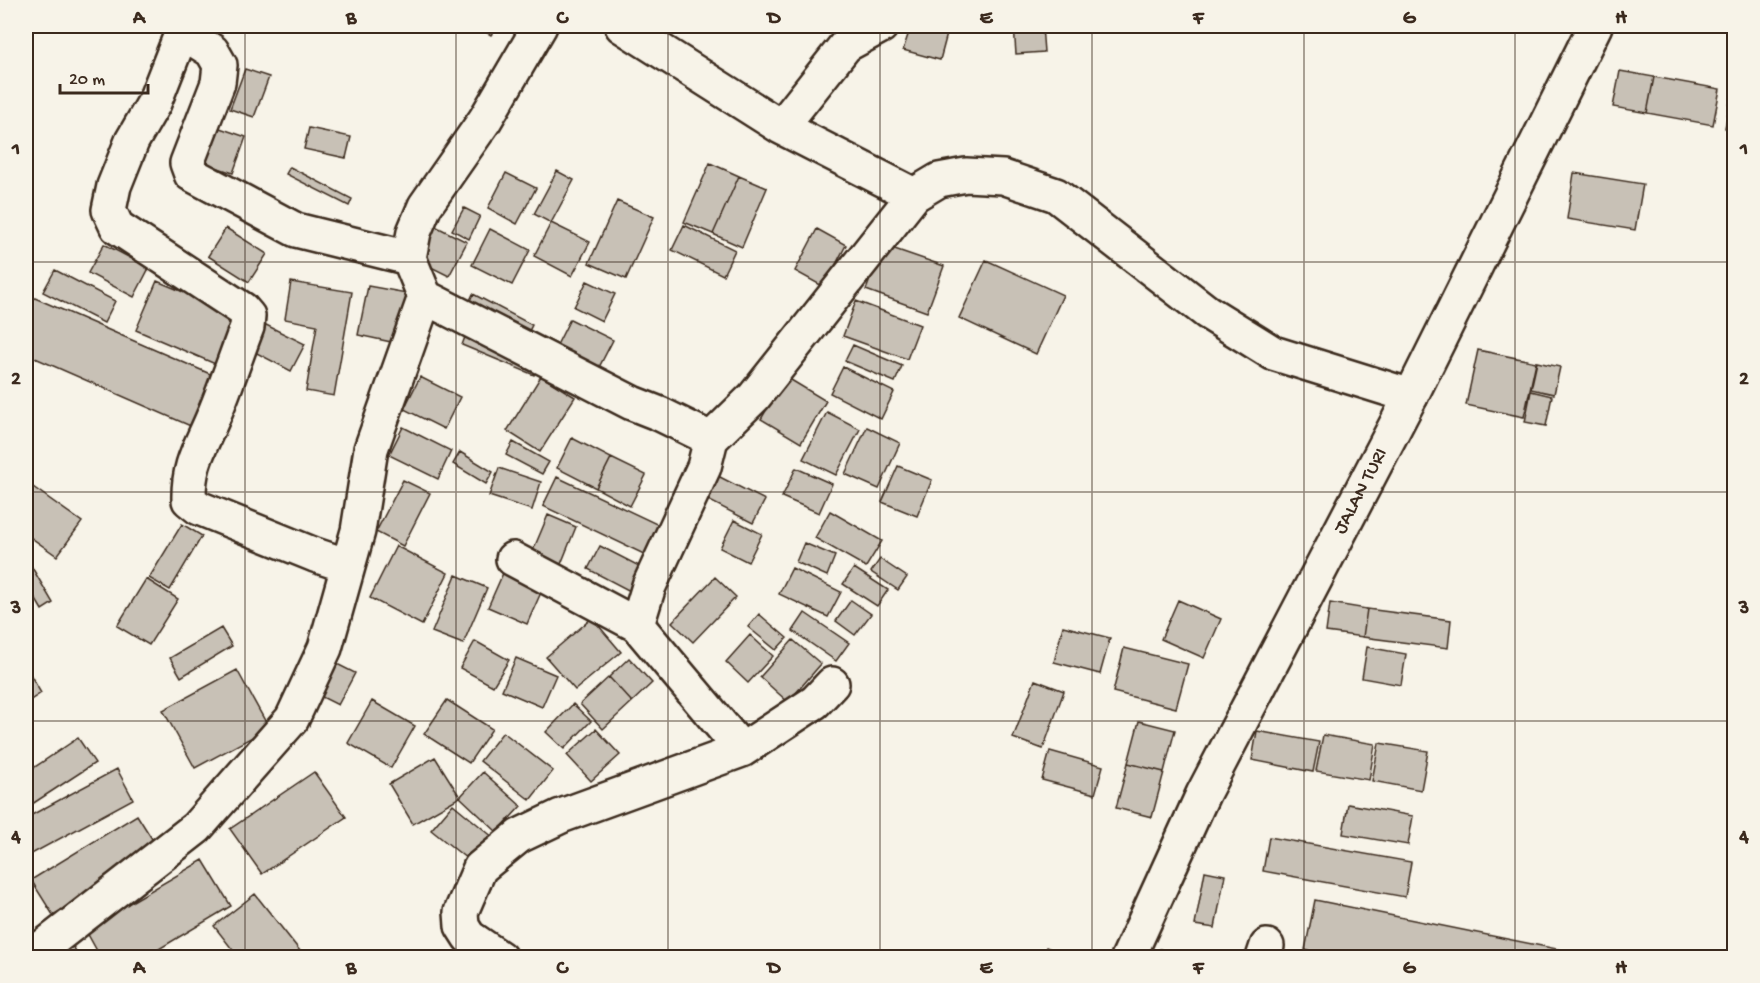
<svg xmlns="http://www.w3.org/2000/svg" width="1760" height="983" viewBox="0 0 1760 983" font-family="'Gochi Hand',sans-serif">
<rect width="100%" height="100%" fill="#f7f3e8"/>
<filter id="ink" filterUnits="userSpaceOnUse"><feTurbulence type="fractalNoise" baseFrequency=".0167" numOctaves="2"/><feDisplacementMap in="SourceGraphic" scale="12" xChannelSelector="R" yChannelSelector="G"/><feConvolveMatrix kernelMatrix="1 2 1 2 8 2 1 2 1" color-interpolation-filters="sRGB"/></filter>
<g filter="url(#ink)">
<path fill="#c8c1b6" stroke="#3b2a1e" stroke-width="1.5" d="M475,26H497L491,35Z
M911,26H918L947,34L940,60L903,50Z
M1014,26H1042L1044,52L1016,54Z
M245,69L269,77L254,117L230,109Z
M1620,71L1654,77L1647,113L1613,107Z
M1654,77L1720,89L1713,125L1647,113Z
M1732,91L1734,92V130L1725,128Z
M211,125L246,137L233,173L198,161Z
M309,128L351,137L346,158L304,149Z
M710,163L739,176L713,234L684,222Z
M290,167L352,199L349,206L286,174Z
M557,171L574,180L551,223L534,214Z
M506,173L536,188L517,224L488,208Z
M1574,173L1643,184L1635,230L1567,219Z
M739,176L767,188L742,247L713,234Z
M617,201L654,217L626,279L589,263Z
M464,208L480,216L469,239L452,230Z
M551,223L590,242L572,276L534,256Z
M684,225L735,250L723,275L672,250Z
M435,226L467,242L449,276L417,260Z
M226,228L267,254L249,282L208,256Z
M490,229L530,250L512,285L472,265Z
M817,229L846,245L824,287L795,271Z
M104,244L149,268L134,297L88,273Z
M883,245L944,266L927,312L866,290Z
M986,260L1063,295L1036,354L959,318Z
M55,270L115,301L104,323L43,292Z
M157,281L241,316L220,366L136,330Z
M587,281L615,294L602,321L574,307Z
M291,282L352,292L334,396L306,391L317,325L285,319Z
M368,286L407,293L396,343L358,335Z
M473,294L532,325L524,341L465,311Z
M28,295L224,380L202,431L26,354V301Z
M856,301L920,325L907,359L843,336Z
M570,319L613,340L595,375L553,353Z
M262,323L305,344L291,371L249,349Z
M468,329L541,359L534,375L462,345Z
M853,345L902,366L895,382L845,361Z
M1478,350L1536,362L1524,417L1466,405Z
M1537,362L1560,367L1554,394L1531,389Z
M843,367L894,392L881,419L830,393Z
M541,376L575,397L540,452L507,431Z
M420,377L460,397L444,429L404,409Z
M786,377L826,401L801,443L761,419Z
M1531,391L1552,396L1546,426L1525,422Z
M827,412L860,429L836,475L803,459Z
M403,427L451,451L438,479L389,455Z
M867,427L900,443L879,489L845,474Z
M572,438L611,458L596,488L557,468Z
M513,442L549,462L542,474L506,455Z
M460,452L493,472L486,484L453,464Z
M611,458L646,475L630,506L596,488Z
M898,466L932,480L917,516L882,502Z
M499,468L541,482L532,510L489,496Z
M796,468L832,484L819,513L782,497Z
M716,475L765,500L753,523L704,498Z
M557,477L663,527L648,556L543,506Z
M403,480L430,493L403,546L376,532Z
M26,482L82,522L57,556L26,534Z
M830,511L882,541L866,567L815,538Z
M548,515L576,527L561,564L532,553Z
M734,520L762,534L748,562L720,548Z
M182,524L202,536L170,590L149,578Z
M804,543L835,556L827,576L796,562Z
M396,546L448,573L422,625L370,598Z
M600,546L645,569L632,592L588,569Z
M27,559L53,603L42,610L26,583Z
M880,559L907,577L898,590L871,572Z
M792,568L841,592L828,617L779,594Z
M854,568L888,590L877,606L843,584Z
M504,571L543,588L527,624L488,607Z
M456,575L487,588L463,644L432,632Z
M715,577L736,597L693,642L672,622Z
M146,579L178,599L149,645L117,626Z
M851,600L871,614L855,635L836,621Z
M1178,600L1221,619L1204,658L1161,639Z
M1330,603L1367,609L1363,637L1326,632Z
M1367,609L1451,620L1448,648L1363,637Z
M805,613L849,643L836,661L793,631Z
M759,614L787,638L776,650L748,627Z
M592,618L621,652L575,690L546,657Z
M1063,626L1110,638L1100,674L1054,662Z
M221,628L232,646L181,677L170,658Z
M750,635L773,656L748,683L726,662Z
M793,640L821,664L788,702L760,677Z
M475,641L509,660L493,686L460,668Z
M1367,647L1406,654L1401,685L1362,678Z
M1124,648L1188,664L1176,708L1113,692Z
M516,658L556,675L542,707L502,690Z
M629,658L652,683L632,702L609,677Z
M333,662L355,673L338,705L316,694Z
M27,669L41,693L26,703V670Z
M237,670L269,728L195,768L163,710Z
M609,677L632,702L603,729L580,704Z
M1035,680L1064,691L1043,749L1013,738Z
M447,700L492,729L469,763L424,734Z
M372,701L415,726L391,768L348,743Z
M573,704L591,721L564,749L546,732Z
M1139,721L1175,730L1164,772L1128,763Z
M596,729L620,755L591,781L567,755Z
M1257,731L1319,742L1313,772L1252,760Z
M503,732L553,771L530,800L480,761Z
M1323,735L1375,744L1369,780L1316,771Z
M78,738L95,763L26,808V773Z
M1379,743L1428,751L1421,790L1372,781Z
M1050,751L1103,766L1095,794L1042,780Z
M435,757L460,797L413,824L389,784Z
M1128,763L1164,772L1152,817L1116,808Z
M117,769L133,799L26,857V818Z
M314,772L346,817L262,874L230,829Z
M483,772L521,806L497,832L460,797Z
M453,804L494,838L472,863L431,830Z
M1348,804L1413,816L1408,845L1343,834Z
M137,815L159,850L53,915L31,880Z
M1269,837L1411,862L1405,897L1263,871Z
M203,860L231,906L144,958H101L85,929Z
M1205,871L1225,875L1215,928L1195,925Z
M255,894L300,951L292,958H239L214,926Z
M1315,900L1601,958H1340L1305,950Z
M71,943L80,958H63L58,950Z
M1046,947L1072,958H1042Z
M1160,949L1179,958H1156Z"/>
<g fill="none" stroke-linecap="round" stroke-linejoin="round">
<defs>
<path id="minor" d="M182,26V32L212,51L220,65L218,83L187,163L191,174L296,230L409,258
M622,26L781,127L914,195
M182,32L154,103L132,141L114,186L109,210L117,227L242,309L248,316L247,327C236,356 226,386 214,415C201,447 188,463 189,500L199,508L315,555L348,566
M781,127L846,45L881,26
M425,297L632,403L660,414L711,439L754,397L914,195L939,180L966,175L1003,177L1056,195L1207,312L1273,353L1411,396
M513,559L637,625L742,750
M637,625L649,586L704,467L711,439
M29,958L196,828L292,719L325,648L358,531L371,449L425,297L409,258L414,232L425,206L485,120L540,26
M500,958L469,937L462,926L461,912L480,868L519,836L561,816L742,750L815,702L832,684
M1263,958L1267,946"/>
<g id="major">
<path id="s1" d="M1128,958L1203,794L1411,396L1595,26"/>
</g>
</defs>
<use href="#minor" stroke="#3b2a1e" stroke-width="38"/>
<use href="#major" stroke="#3b2a1e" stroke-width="38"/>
<use href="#minor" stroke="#f7f3e8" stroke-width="33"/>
<use href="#major" stroke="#f7f3e8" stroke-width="33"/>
</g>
</g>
<path fill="none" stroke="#3b2a1e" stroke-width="1.5" stroke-opacity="0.55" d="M245,26V958M456,26V958M668,26V958M880,26V958M1092,26V958M1304,26V958M1515,26V958M26,262H1734M26,492H1734M26,721H1734"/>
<g text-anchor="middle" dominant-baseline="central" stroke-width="5" stroke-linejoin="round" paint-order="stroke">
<g font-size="20" fill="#3b2a1e" stroke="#f7f3e8">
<text stroke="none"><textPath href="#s1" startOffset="522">JALAN TURI</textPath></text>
</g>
</g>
<rect width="1760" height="983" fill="none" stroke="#f7f3e8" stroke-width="66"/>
<path d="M60 84v9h88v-9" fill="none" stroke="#3b2a1e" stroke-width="3"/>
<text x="69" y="84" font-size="18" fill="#3b2a1e" stroke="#f7f3e8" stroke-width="4.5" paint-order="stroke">20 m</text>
<rect x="33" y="33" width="1694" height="917" fill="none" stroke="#3b2a1e" stroke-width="2"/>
<g font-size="20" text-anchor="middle" font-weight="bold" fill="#3b2a1e">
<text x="139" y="23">A</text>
<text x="351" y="23">B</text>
<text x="562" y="23">C</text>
<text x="774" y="23">D</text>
<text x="986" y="23">E</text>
<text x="1198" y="23">F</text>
<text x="1409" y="23">G</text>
<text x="1621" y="23">H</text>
<text x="16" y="154">1</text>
<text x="1744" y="154">1</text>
<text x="16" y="384">2</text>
<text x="1744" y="384">2</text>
<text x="16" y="613">3</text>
<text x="1744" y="613">3</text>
<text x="16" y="842">4</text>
<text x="1744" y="842">4</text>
<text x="139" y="973">A</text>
<text x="351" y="973">B</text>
<text x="562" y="973">C</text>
<text x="774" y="973">D</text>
<text x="986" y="973">E</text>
<text x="1198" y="973">F</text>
<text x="1409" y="973">G</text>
<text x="1621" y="973">H</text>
</g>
</svg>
